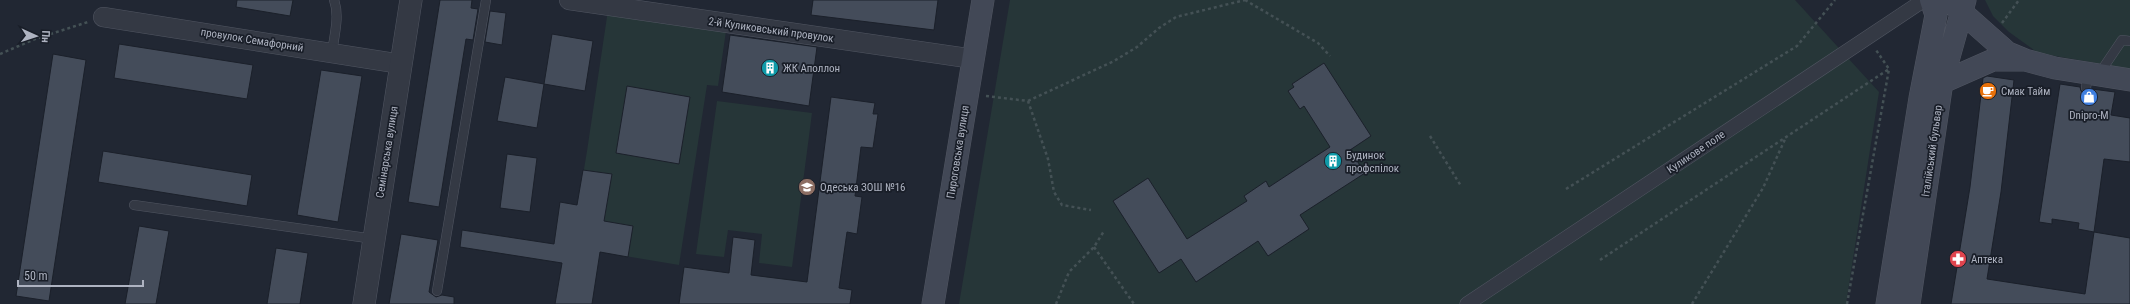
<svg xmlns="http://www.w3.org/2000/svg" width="2130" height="304" viewBox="0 0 2130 304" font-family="'Roboto Condensed',sans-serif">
<rect width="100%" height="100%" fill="#212733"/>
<path fill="#263638" d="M1010,0H1795L1879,92L1846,304H959Z
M1985,0H2130V69L2038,53L2009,32L1993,16Z
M608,10L726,31L718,86L707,85L679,265L571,247L587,151Z
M717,101L812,113L792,267L759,263L762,234L728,230L724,257L696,254Z"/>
<path fill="#444c5a" stroke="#1b202a" d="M237,0H293L290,16L236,7Z
M440,0H472L471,8L478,9L473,40L466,39L439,207L408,202Z
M813,0H938L934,30L811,15Z
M490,11L506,13L502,45L485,42Z
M552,34L593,41L585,91L544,84Z
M730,35L817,47L809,106L722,92Z
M119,44L253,65L247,99L114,78Z
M53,54L86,60L49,301L16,296Z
M1324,63L1371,136L1350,150L1365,173L1300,215L1309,229L1268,256L1258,241L1196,282L1181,259L1159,273L1113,201L1148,178L1187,239L1247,201L1244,196L1266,181L1269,187L1330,147L1304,106L1300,109L1288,91L1294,87L1292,84Z
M321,70L362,76L338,222L297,215Z
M1987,76L2014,80L2001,192L1987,279L2085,294L2094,232L2130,238V304H1951L1970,187L1983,78Z
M505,77L544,84L537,128L497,121Z
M2060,84L2080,87L2081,91L2085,94L2089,93L2092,89L2115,92L2111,115L2130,118V162L2104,159L2094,232L2078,229L2079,223L2052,219V224L2039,222Z
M627,86L690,97L679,164L616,153Z
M831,97L875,103L873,114H878L873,148L861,147L855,196L862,197L857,234L847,232L839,288L852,290L850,304H679L684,267L729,273L733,237L755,240L751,275L807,282Z
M103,151L252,175L247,206L98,182Z
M507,154L537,158L530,212L500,208Z
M583,170L612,174L604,221L633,226L628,257L600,252L592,304H555L562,263L460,247L462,230L554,244L560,202L577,205Z
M139,226L169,231L156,304H125Z
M401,234L438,240L429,292L436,297L442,295L454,297V304H389Z
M276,248L308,253L300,304H267Z"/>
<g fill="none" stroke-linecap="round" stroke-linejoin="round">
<defs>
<path id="service" d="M332,53C334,36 340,16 334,0
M2099,74L2122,40L2130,41
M2086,88L2088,73
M134,205L374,239
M437,291L486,0"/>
<path id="pedestrian" d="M1467,304L1924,0"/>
<path id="minor" d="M569,0L974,59
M103,17L401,64"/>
<path id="tertiary" d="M364,304L411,0"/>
<path id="secondary" d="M1948,0L2008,53L2025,60L2055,68L2130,80
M1934,86L1993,60H2024
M933,304L983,0
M1887,304L1920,98L1936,15L1931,0
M1909,304L1942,82L1965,0"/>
</defs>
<use href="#service" stroke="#515662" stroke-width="10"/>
<use href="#pedestrian" stroke="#515662" stroke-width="15"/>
<use href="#minor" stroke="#515662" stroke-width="20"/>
<use href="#tertiary" stroke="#515662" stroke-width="23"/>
<use href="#secondary" stroke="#515662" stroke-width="23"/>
<path stroke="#445155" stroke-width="2.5" stroke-dasharray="3 3" stroke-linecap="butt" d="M1245,0L1318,43L1330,56
M2002,23L2019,0
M0,54L35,39L88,22
M986,96L1028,101L1048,159L1054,192L1062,205L1091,210
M1028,101L1114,61L1137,47L1159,28L1176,17L1245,0
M1430,136L1461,186
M1566,189L1797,46L1835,0
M1094,247L1134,304
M1600,260L1889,69
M1056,304L1069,272L1094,247L1104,231
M1692,304L1763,188L1786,137
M1847,304L1889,69L1876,50"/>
<use href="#service" stroke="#343944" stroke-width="9"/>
<use href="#pedestrian" stroke="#343944" stroke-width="14"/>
<use href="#minor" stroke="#343944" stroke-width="19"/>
<use href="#tertiary" stroke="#343944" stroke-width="22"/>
<use href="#secondary" stroke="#424856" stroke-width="22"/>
</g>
<defs>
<symbol id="building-disc" viewBox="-11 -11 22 22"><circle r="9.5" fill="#0f9aa8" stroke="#191e28"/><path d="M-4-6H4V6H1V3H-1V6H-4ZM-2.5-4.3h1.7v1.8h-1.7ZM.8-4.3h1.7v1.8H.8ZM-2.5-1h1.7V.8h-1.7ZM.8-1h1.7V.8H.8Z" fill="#fff"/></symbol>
<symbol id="cafe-disc" viewBox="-11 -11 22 22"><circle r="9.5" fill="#e8710a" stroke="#191e28"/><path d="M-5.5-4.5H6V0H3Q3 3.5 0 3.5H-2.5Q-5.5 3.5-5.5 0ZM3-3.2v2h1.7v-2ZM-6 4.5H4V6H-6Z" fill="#fff"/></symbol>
<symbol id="shop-disc" viewBox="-11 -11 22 22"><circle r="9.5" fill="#3f7fe0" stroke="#191e28"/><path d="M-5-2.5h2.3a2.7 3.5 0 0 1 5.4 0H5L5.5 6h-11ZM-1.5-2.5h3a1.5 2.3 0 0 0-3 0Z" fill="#fff"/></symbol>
<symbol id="school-disc" viewBox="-11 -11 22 22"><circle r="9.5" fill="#8d6e63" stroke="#191e28"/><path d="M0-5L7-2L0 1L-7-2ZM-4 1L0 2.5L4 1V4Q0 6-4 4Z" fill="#fff"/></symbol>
<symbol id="pharmacy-disc" viewBox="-11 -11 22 22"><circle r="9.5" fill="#e0444e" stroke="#191e28"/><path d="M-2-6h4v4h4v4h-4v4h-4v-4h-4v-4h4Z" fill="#fff"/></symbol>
</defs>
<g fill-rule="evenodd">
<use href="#building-disc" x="760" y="58" width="20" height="20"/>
<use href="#cafe-disc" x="1978" y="81" width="20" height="20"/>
<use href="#shop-disc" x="2079" y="87" width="20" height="20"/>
<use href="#building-disc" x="1323" y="151" width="20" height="20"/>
<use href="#school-disc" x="797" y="177" width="20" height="20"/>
<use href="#pharmacy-disc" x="1948" y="249" width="20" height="20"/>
</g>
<g text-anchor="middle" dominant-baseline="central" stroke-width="3.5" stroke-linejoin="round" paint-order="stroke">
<g font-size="11" fill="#aeb3c1" stroke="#191e28">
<text transform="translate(771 30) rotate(8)">2-й Куликовський провулок</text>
<text transform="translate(252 40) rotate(9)">провулок Семафорний</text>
<text transform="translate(1932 151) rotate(-82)">Італійський бульвар</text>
<text transform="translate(387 152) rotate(-81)">Семінарська вулиця</text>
<text transform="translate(958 152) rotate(-81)">Пироговська вулиця</text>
<text transform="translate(1696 152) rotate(-34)">Куликове поле</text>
</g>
<g font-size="11" fill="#aeb3c1" stroke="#191e28" text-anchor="start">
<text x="783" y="68">ЖК Аполлон</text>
<text x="2001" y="91">Смак Тайм</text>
<text x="2089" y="115" text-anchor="middle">Dnipro-M</text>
<text x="1346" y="155">Будинок<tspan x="1346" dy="13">профспілок</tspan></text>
<text x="820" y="187">Одеська ЗОШ №16</text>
<text x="1971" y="259">Аптека</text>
</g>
</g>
<g transform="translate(36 36) rotate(93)" stroke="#191e28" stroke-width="3" paint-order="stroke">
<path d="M0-3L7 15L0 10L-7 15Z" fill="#aeb3c1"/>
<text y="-6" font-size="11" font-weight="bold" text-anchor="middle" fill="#aeb3c1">Пн</text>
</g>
<path d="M18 280v6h125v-6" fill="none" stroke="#aeb3c1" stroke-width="2"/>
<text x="24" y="280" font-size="12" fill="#aeb3c1" stroke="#191e28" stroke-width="3" paint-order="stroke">50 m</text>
</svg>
